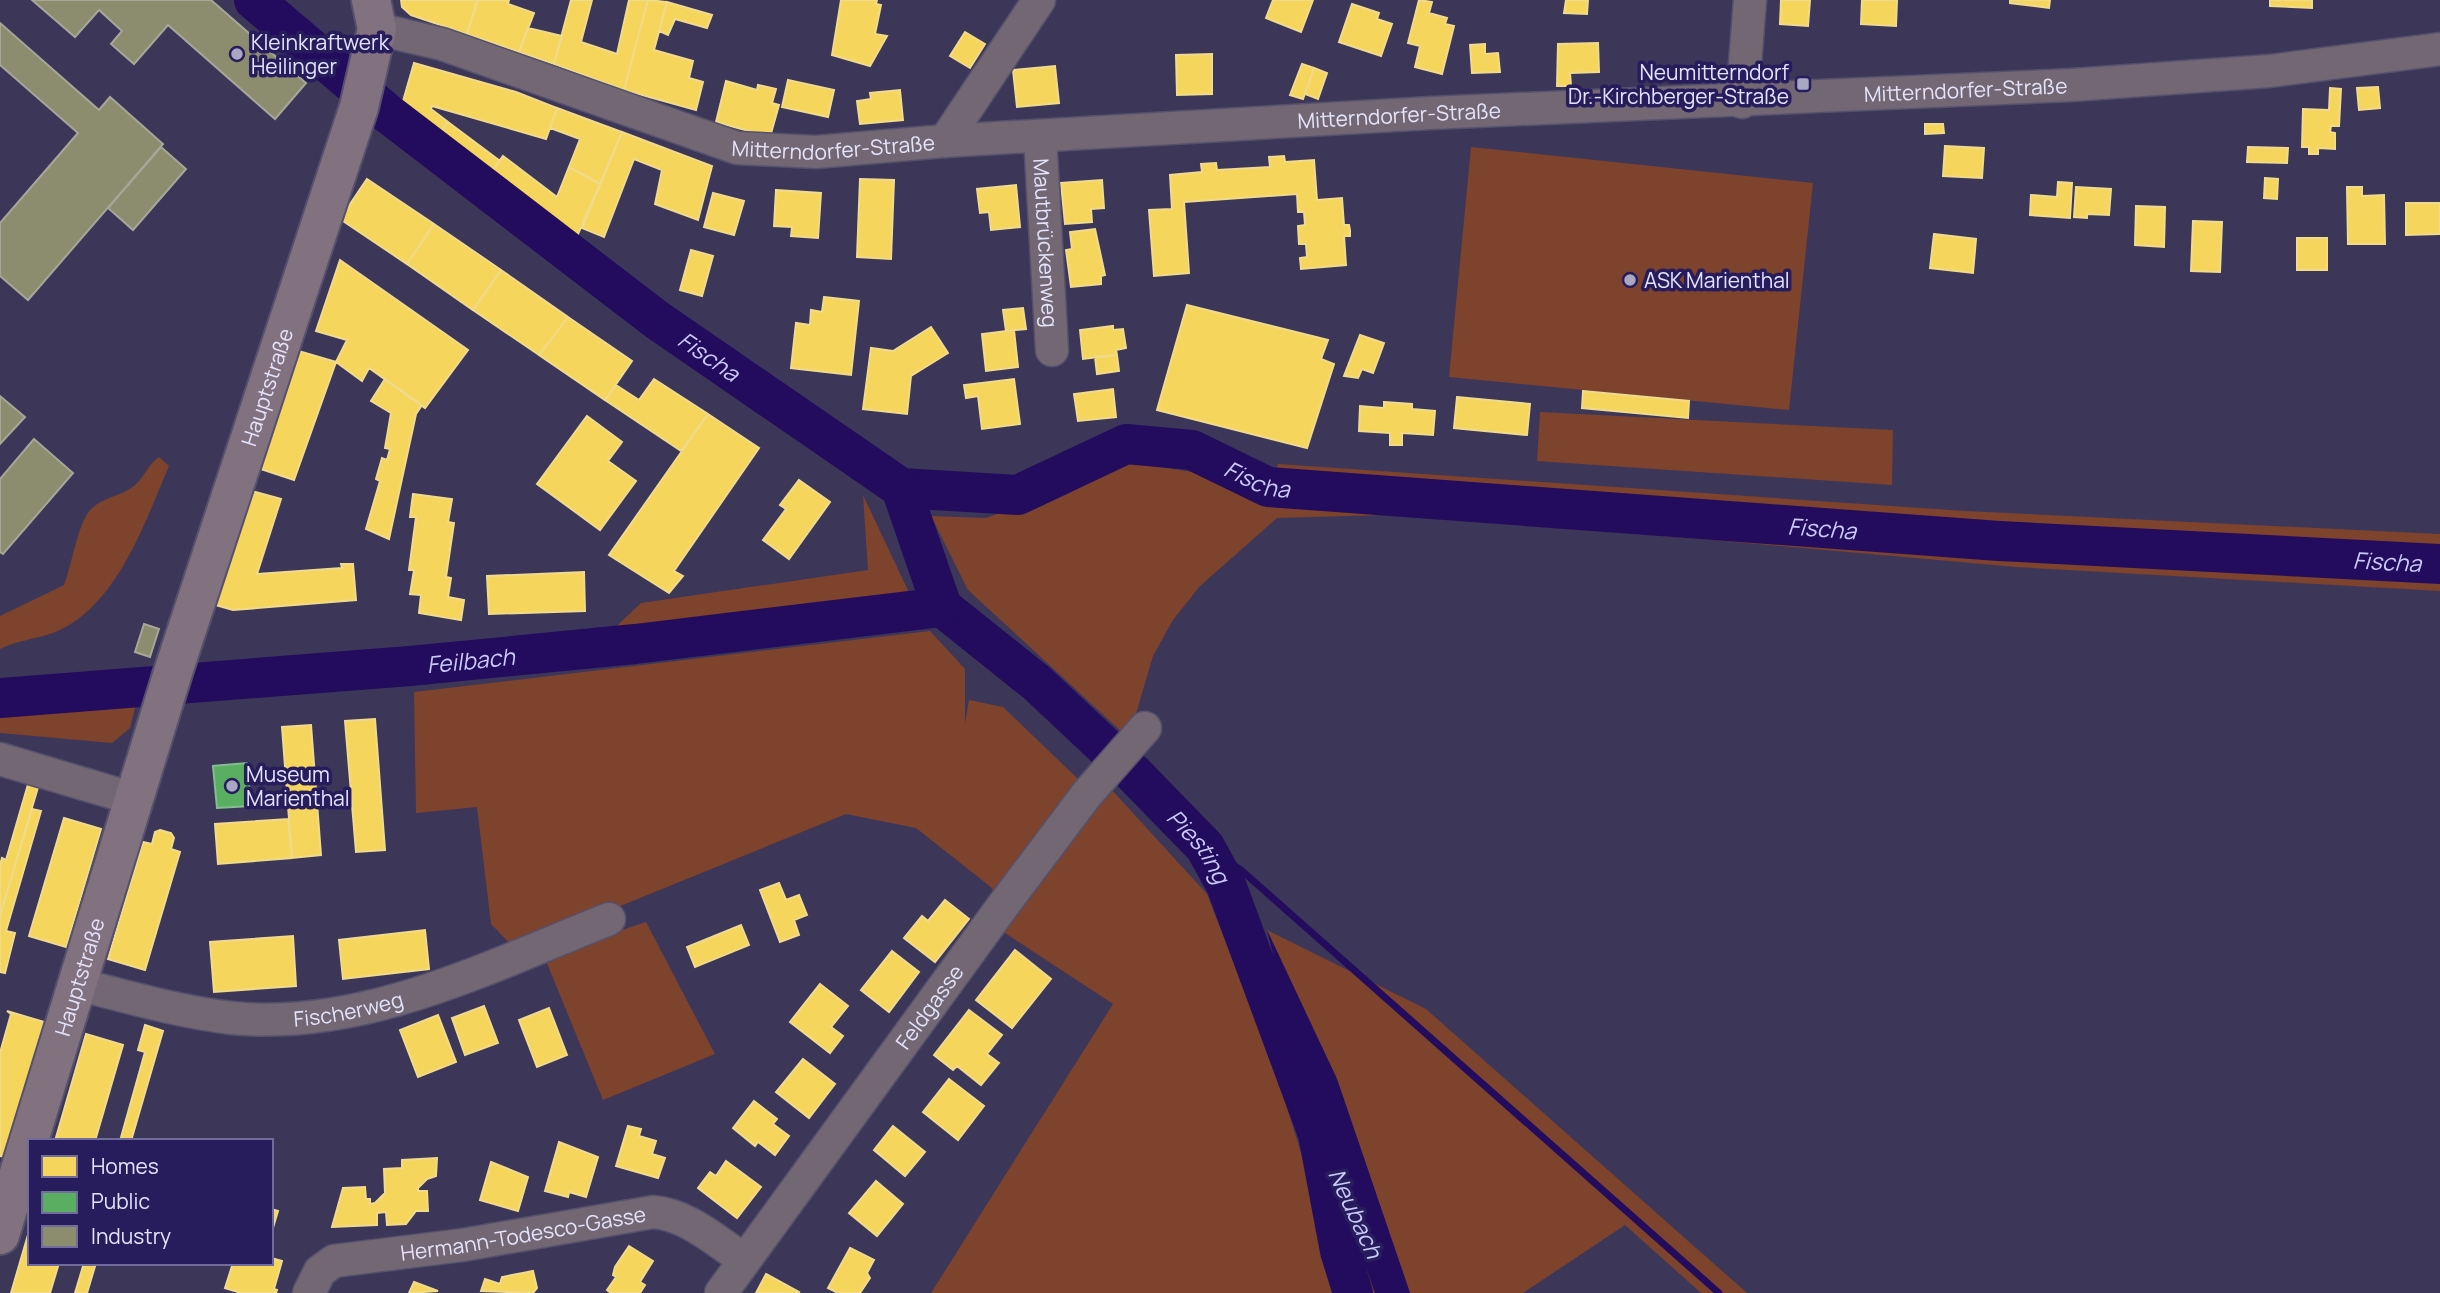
<svg xmlns="http://www.w3.org/2000/svg" width="2440" height="1293" viewBox="0 0 2440 1293" font-family="Manrope,sans-serif">
<rect width="100%" height="100%" fill="#3c3659"/>
<path fill="#7d432d" d="M1471,147L1813,183L1789,410L1449,377Z
M1540,412L1893,430L1892,485L1537,461Z
M159,457L169,466C145,522 119,600 62,629C43,639 19,639 0,649V616L64,585C72,565 78,522 91,509C103,497 122,496 134,486C145,477 147,465 159,457Z
M1133,463L1212,475L1266,501L1278,464L1965,511L2440,534V591L2016,567L1712,540L1386,515L1277,518L1200,586L1173,620L1153,656L1133,724L1122,732L968,590L931,516L986,518Z
M863,495L913,601L602,640L641,603L868,570Z
M930,631L965,669V724L969,700L1003,707L1101,801L1110,788L1207,894L1275,1069L1321,1217L1363,1257L1375,1293H931L1113,1004L1002,931L992,888L916,828L846,814L515,949L491,924L477,807L416,813L414,692Z
M144,671L130,728L112,743L0,733V691Z
M646,922L715,1054L603,1100L544,956Z
M1267,930L1426,1009L1747,1293H1701L1625,1225L1523,1293H1410L1337,1079Z"/>
<path fill="#230c5d" d="M1267,930L1337,1079L1410,1293H1375L1318,1134Z"/>
<path fill="#f6d55c" stroke="#f0da8c" stroke-width="2" d="M401,0H475L477,1L467,34L411,15L402,7Z
M478,0H509L508,4L534,13L519,52L467,34Z
M571,0H592L581,42L617,54L629,0H648L624,90L554,64Z
M648,0L667,2L654,50L693,61L689,78L703,82L696,110L624,90Z
M841,0H877L876,4L881,5L875,34L887,36L870,66L832,55Z
M1273,0H1313L1301,32L1266,18Z
M1419,0L1432,2L1429,13L1447,18L1445,24L1454,26L1442,74L1415,67L1420,46L1408,43Z
M1566,0H1588L1587,14L1564,13Z
M1781,0H1810L1808,26L1780,24Z
M1862,0H1897L1896,26L1861,24Z
M2010,0H2050L2049,8L2010,3Z
M2270,0H2312V8L2270,6Z
M667,2L712,15L707,28L675,19L668,35L659,31Z
M1352,4L1379,13L1377,19L1392,24L1381,56L1339,42Z
M528,28L562,36L554,64L519,52Z
M965,32L985,44L970,68L950,56Z
M1598,43L1599,72L1570,73L1571,86H1557L1558,44Z
M1485,44V54L1498,53L1500,72L1472,73L1470,45Z
M1212,54V94L1177,95L1176,55Z
M414,63L516,92L557,108L546,139L432,106L431,109L448,122L438,136L401,108Z
M1302,64L1314,68L1303,99L1290,95Z
M1055,66L1059,103L1017,107L1013,70Z
M1314,68L1327,73L1318,99L1305,94Z
M788,80L834,90L828,117L782,107Z
M726,81L757,90L758,85L776,89L772,103L779,105L770,137L716,122Z
M2378,87L2380,108L2359,110L2357,88Z
M2330,88L2341,89L2339,126H2331L2330,132L2335,133V149L2318,148V154H2309V147H2302L2303,109L2329,110Z
M900,90L903,120L860,124L857,101L871,99L870,93Z
M557,108L622,132L600,184L569,167L580,139L550,128Z
M448,122L500,161L489,175L438,136Z
M1925,124H1943L1944,133L1925,134Z
M622,132L712,166L698,220L655,204L662,170L634,159L604,237L582,228Z
M1945,146L1984,148L1982,178L1943,176Z
M2248,147L2288,148L2287,163L2247,162Z
M503,156L557,197L569,167L600,184L575,241L489,175Z
M1284,156L1285,162L1314,160L1317,200L1342,198L1344,225H1349L1350,230V236H1344L1346,265L1301,269L1300,258L1307,257L1306,244H1299L1298,226L1305,225L1304,212H1298L1297,194L1184,202L1189,273L1154,276L1149,210L1172,209L1170,175L1202,172L1201,164L1216,163L1217,170L1270,167L1269,157Z
M2265,178L2278,179L2277,199L2264,198Z
M367,179L434,224L407,264L340,219Z
M860,179L894,180L891,259L857,257Z
M1102,180L1104,208L1091,209L1092,222L1065,224L1061,183Z
M2058,182L2072,183L2070,218L2030,215L2031,195L2057,197Z
M1016,185L1020,227L991,230L989,212L980,213L977,189Z
M2076,187L2111,189L2109,215L2087,214V218L2074,217Z
M2347,187H2362V196L2384,195L2385,244H2348Z
M776,190L821,193L818,238L791,236L792,227L774,226Z
M713,193L744,201L734,235L704,227Z
M2406,203H2440V234L2406,235Z
M2136,206L2165,207L2164,247L2135,245Z
M2193,221L2222,222L2220,272L2191,271Z
M434,224L501,270L473,310L407,264Z
M1095,229L1105,275L1101,276V284L1071,287L1066,250L1072,249L1070,232Z
M1934,234L1976,239L1973,273L1930,268Z
M2297,238H2327V270H2297Z
M691,250L713,256L702,296L680,290Z
M340,260L468,350L425,408L369,368L362,381L336,362L347,340L316,331Z
M501,270L568,317L539,355L473,310Z
M824,297L859,301L851,375L791,368L796,323L810,325L811,310L822,312Z
M1187,305L1328,340L1321,359L1334,364L1307,448L1157,410Z
M1023,308L1026,329L1006,331L1003,310Z
M568,317L632,361L605,400L539,355Z
M1113,326V330L1123,329L1126,348L1116,350L1117,355L1083,359L1080,330Z
M931,327L948,353L911,376L907,414L863,409L871,348L893,351Z
M1014,330L1018,367L986,371L982,334Z
M1360,335L1384,343L1373,373L1362,369L1358,378L1344,376Z
M295,350L336,362L294,480L258,468Z
M1117,355L1119,371L1097,374L1095,357Z
M385,379L422,405L416,414L389,539L366,529L380,481L376,479L382,458L387,460L390,449L385,448L391,413L371,401Z
M654,379L708,414L681,451L605,400L616,385L639,400Z
M1014,379L1020,424L982,429L978,396L966,398L964,385Z
M1113,389L1116,417L1078,421L1074,394Z
M1583,391L1689,401L1688,418L1582,408Z
M1457,397L1530,404L1527,435L1454,428Z
M1384,402L1412,404V409L1435,411L1433,435L1402,433V445H1390V433L1359,431L1360,406L1384,408Z
M708,414L759,448L674,571L683,576L669,593L609,555Z
M587,416L622,442L608,461L636,481L600,530L537,484Z
M799,480L830,502L789,559L763,540L786,509L780,505Z
M248,490L281,499L257,574L342,568L341,564H353L356,600L233,610L212,604Z
M413,494L452,499L448,522L454,523L446,577L451,578L448,597L464,600L461,620L419,613L421,595L410,594L414,570H409L416,517H410Z
M584,572L585,611L489,614L487,576Z
M375,719L385,850L356,852L345,721Z
M311,725L321,855L292,858L282,727Z
M29,781L39,784L0,916V865L2,858L6,860Z
M32,809L41,811L6,931L15,933L5,973L0,972V916Z
M64,818L101,829L66,947L29,936Z
M288,819L292,858L218,864L215,824Z
M160,830L171,833L174,838L171,849L180,852L145,970L108,959L143,842L152,844L155,832Z
M779,883L786,900L799,895L807,915L794,920L799,935L780,942L760,890Z
M945,900L969,919L935,962L904,938L922,916L928,921Z
M741,925L749,945L695,967L687,947Z
M425,930L429,969L343,979L339,940Z
M293,936L296,986L214,992L210,942Z
M1015,950L1051,979L1012,1028L976,1000Z
M892,951L919,972L889,1012L861,990Z
M820,984L848,1006L831,1027L843,1036L830,1053L790,1022Z
M484,1006L498,1043L465,1055L452,1018Z
M549,1008L567,1055L537,1067L519,1020Z
M969,1010L1002,1035L987,1054L999,1063L981,1085L957,1066L953,1070L934,1055Z
M7,1011L44,1022L5,1157L0,1156V1053L11,1014Z
M438,1015L456,1062L418,1077L400,1030Z
M145,1025L163,1031L131,1141H120L145,1052L138,1050Z
M86,1034L123,1045L95,1141H55Z
M803,1059L835,1084L809,1118L776,1092Z
M949,1079L984,1106L958,1140L923,1112Z
M754,1101L777,1119L773,1124L789,1136L775,1155L758,1142L755,1146L733,1128Z
M628,1126L641,1129L639,1136L656,1141L652,1154L665,1158L658,1178L616,1166Z
M893,1126L925,1152L905,1176L874,1150Z
M559,1142L598,1157L586,1197L569,1192L568,1197L545,1191Z
M437,1158L436,1176L427,1179L418,1188V1191H427L428,1211H416L406,1224L387,1225L386,1212L377,1213V1225L332,1227L343,1188L365,1187L366,1199H370V1204L375,1203L385,1193L384,1169L402,1168V1160Z
M726,1161L761,1187L737,1218L698,1188L710,1172L716,1176Z
M491,1162L528,1177L518,1211L480,1200Z
M876,1181L903,1204L877,1236L849,1213Z
M271,1209L278,1211L272,1231L271,1230Z
M30,1228V1263H59L50,1293H11Z
M629,1246L653,1261L640,1282L645,1285L640,1293H611L607,1290L616,1277L613,1275L615,1267Z
M850,1248L874,1260L867,1273L870,1278L860,1293H838L828,1288Z
M271,1258L282,1261L274,1289L277,1290L276,1293H241L225,1288L233,1263H271Z
M84,1263H96L87,1293H75Z
M533,1271L537,1288L533,1293L481,1291L485,1279L500,1284L502,1277Z
M766,1274L799,1292L798,1293H756Z
M414,1282L438,1291L409,1293Z"/>
<path fill="#5aae61" stroke="#83be90" stroke-width="2" d="M247,763L251,806L217,808L213,766Z"/>
<path fill="#8c8c6e" stroke="#a6a699" stroke-width="2" d="M32,0H211L306,83L275,119L168,25L134,64L111,44L122,31L99,10L75,37Z
M0,23L99,110L110,97L163,144L28,300L0,276V223L78,133L0,65Z
M161,147L186,169L133,230L108,208Z
M0,396L25,417L0,444Z
M34,439L73,473L3,554L0,552V479Z
M144,624L159,629L150,657L135,652Z"/>
<g fill="none" stroke-linecap="round" stroke-linejoin="round">
<path stroke="#230c5d" stroke-width="7" d="M1205,847L1241,870L1719,1293"/>
<g stroke="#230c5d" stroke-width="40">
<path id="s1" d="M254,0L387,113L657,320L901,488L1018,495L1126,444L1192,450L1268,487L1999,541L2440,564"/>
<path id="s2" d="M901,488L942,607L1037,683L1133,773L1205,847L1226,885L1318,1134L1340,1251L1353,1293"/>
<path id="s3" d="M0,698L410,666L635,644L942,607"/>
</g>
<defs>
<g id="minor">
<path id="s4" d="M377,29L442,44L737,148L816,152L945,141L1431,113L2072,85L2270,71L2440,49"/>
<path d="M1742,102L1750,0"/>
<path id="s5" d="M1040,136L1052,350"/>
<path d="M945,141L1039,0"/>
<path d="M0,759L134,799"/>
<path id="s6" d="M77,984C128,997 180,1012 232,1018C364,1031 490,966 609,919"/>
<path id="s7" d="M309,1293L320,1271L334,1261L463,1245L653,1212C686,1214 716,1241 743,1259"/>
<path id="s8" d="M721,1293L1002,907L1087,794L1145,728"/>
</g>
<g id="major">
<path id="s9" d="M0,1235L174,669L359,107L377,29L371,0"/>
</g>
</defs>
<use href="#minor" stroke="#55516d" stroke-width="35"/>
<use href="#major" stroke="#55516d" stroke-width="42"/>
<use href="#minor" stroke="#726773" stroke-width="32"/>
<use href="#major" stroke="#82717f" stroke-width="38"/>
</g>
<g fill="#a9a7c3" stroke="#271c5c" stroke-width="2.5">
<circle cx="237" cy="54" r="7"/>
<rect x="1796" y="77" width="14" height="14" rx="3.5"/>
<circle cx="1630" cy="280" r="7"/>
<circle cx="232" cy="786" r="7"/>
</g>
<g text-anchor="middle" dominant-baseline="central" stroke-width="7" stroke-linejoin="round" paint-order="stroke">
<g font-size="21" fill="#e3e4fc" stroke="#271c5c" text-anchor="start">
<text x="251" y="42">Kleinkraftwerk<tspan x="251" dy="24">Heilinger</tspan></text>
<text x="1789" y="72" text-anchor="end">Neumitterndorf<tspan x="1789" dy="24">Dr.-Kirchberger-Straße</tspan></text>
<text x="1644" y="280">ASK Marienthal</text>
<text x="246" y="774">Museum<tspan x="246" dy="24">Marienthal</tspan></text>
</g>
<g font-size="21" fill="#e3e4fc" stroke="#271c5c">
<text stroke="none"><textPath href="#s4" startOffset="1610">Mitterndorfer-Straße</textPath></text>
<text stroke="none"><textPath href="#s4" startOffset="1043">Mitterndorfer-Straße</textPath></text>
<text stroke="none"><textPath href="#s4" startOffset="476">Mitterndorfer-Straße</textPath></text>
<text stroke="none"><textPath href="#s5" startOffset="107">Mautbrückenweg</textPath></text>
<text stroke="none"><textPath href="#s9" startOffset="889">Hauptstraße</textPath></text>
<text stroke="none"><textPath href="#s9" startOffset="270">Hauptstraße</textPath></text>
<text stroke="none"><textPath href="#s6" startOffset="276">Fischerweg</textPath></text>
<text stroke="none"><textPath href="#s8" startOffset="354">Feldgasse</textPath></text>
<text stroke="none"><textPath href="#s7" startOffset="233">Hermann-Todesco-Gasse</textPath></text>
</g>
<g font-size="23" font-style="italic" fill="#cacaf9" stroke="#271c5c">
<text stroke="none"><textPath href="#s1" startOffset="578">Fischa</textPath></text>
<text stroke="none"><textPath href="#s1" startOffset="1186">Fischa</textPath></text>
<text stroke="none"><textPath href="#s1" startOffset="1754">Fischa</textPath></text>
<text stroke="none"><textPath href="#s1" startOffset="2320">Fischa</textPath></text>
<text stroke="none"><textPath href="#s3" startOffset="472">Feilbach</textPath></text>
<text stroke="none"><textPath href="#s2" startOffset="478">Piesting</textPath></text>
<text transform="translate(1356 1213) rotate(65)">Neubach</text>
</g>
</g>
<rect x="28" y="1139" width="245" height="126" fill="#271c5c" stroke="#726c9c" stroke-width="2"/>
<rect x="42" y="1156" width="35" height="21" fill="#f6d55c" stroke="#726c9c" stroke-width="2"/>
<text x="91" y="1174" font-size="21" fill="#e3e4fc">Homes</text>
<rect x="42" y="1192" width="35" height="21" fill="#5aae61" stroke="#726c9c" stroke-width="2"/>
<text x="91" y="1209" font-size="21" fill="#e3e4fc">Public</text>
<rect x="42" y="1226" width="35" height="21" fill="#8c8c6e" stroke="#726c9c" stroke-width="2"/>
<text x="91" y="1244" font-size="21" fill="#e3e4fc">Industry</text>
</svg>
